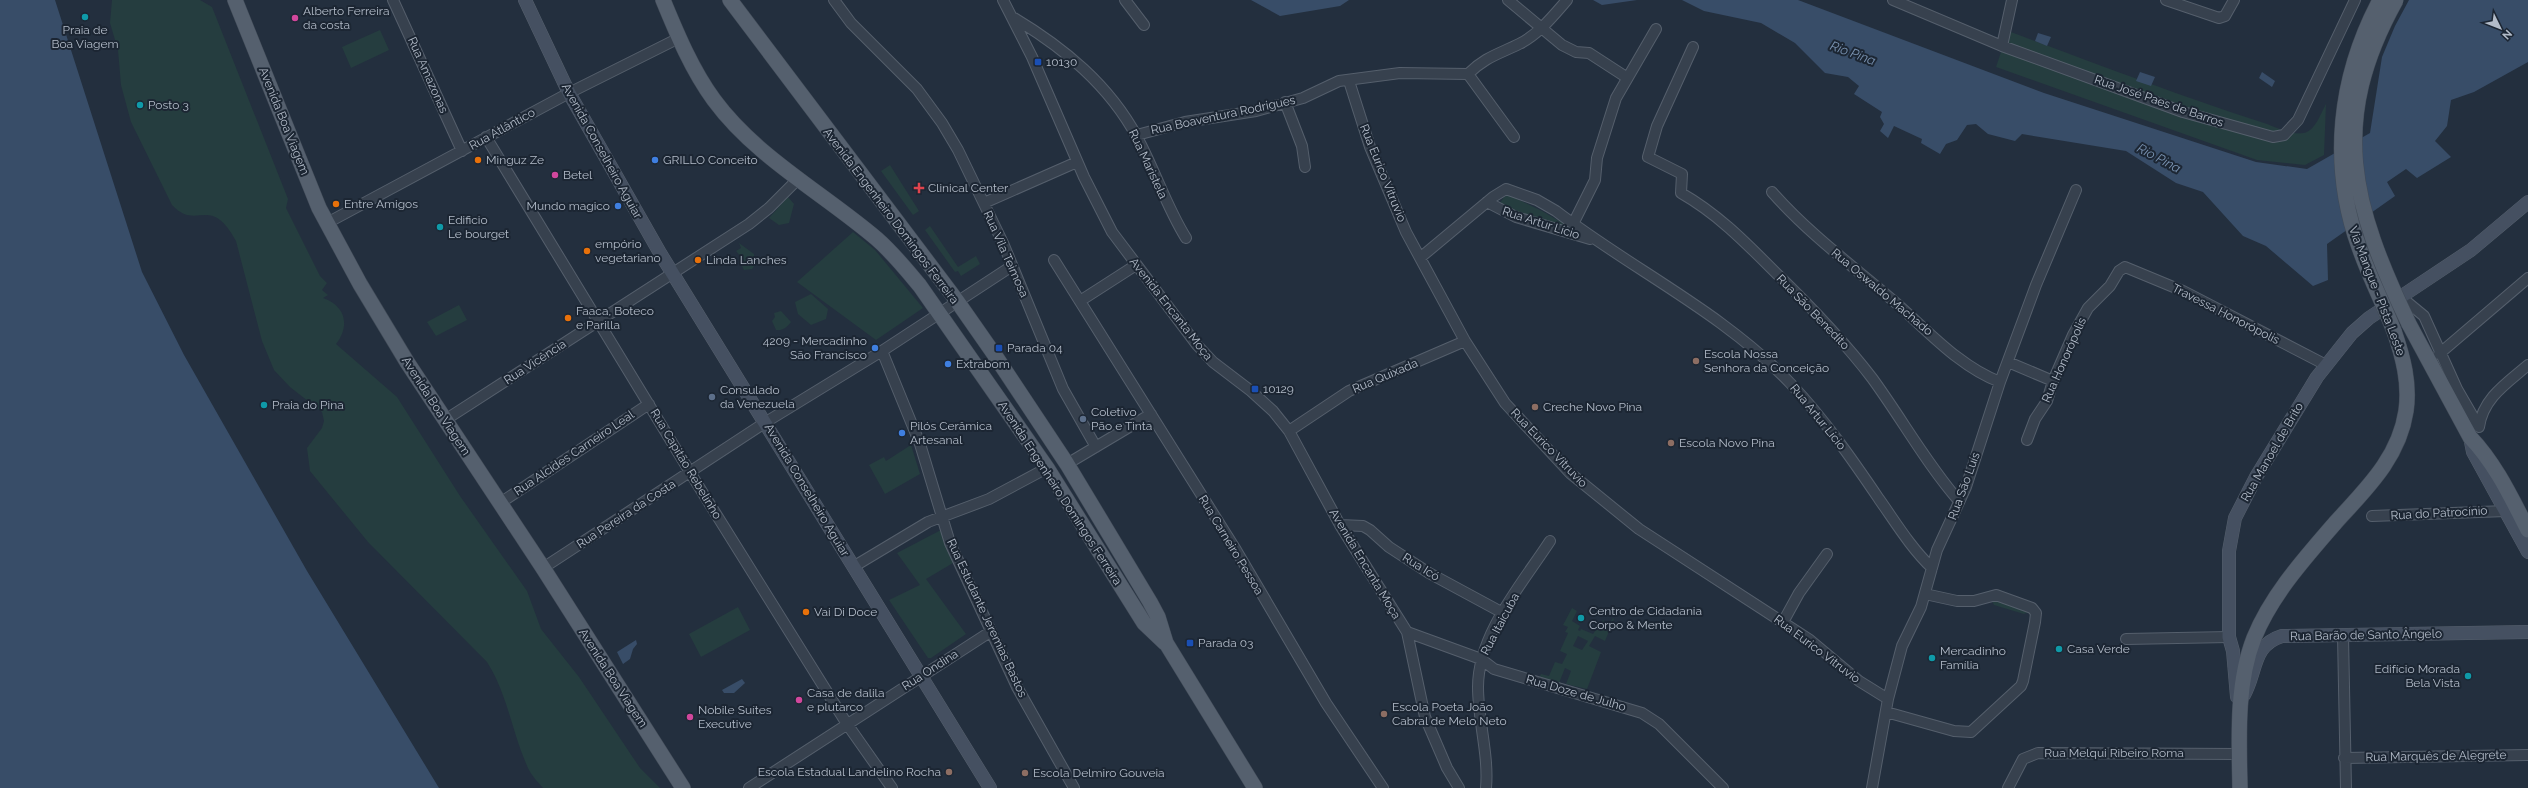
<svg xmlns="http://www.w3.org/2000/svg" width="2528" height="788" viewBox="0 0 2528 788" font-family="Raleway,sans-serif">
<rect width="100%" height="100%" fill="#232f3e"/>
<path fill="#253d3f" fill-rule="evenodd" d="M112,0H200L212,7L288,199L286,208L320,276L327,283L322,290L328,295L323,298C346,306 350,326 336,344L397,397L460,496L527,591L541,629L579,677L640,768L660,788H543C538,782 531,775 528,768C512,733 508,695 487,662L368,542L310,471L307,448L322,428L324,421L322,412L290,387L274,370L262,341L236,241C210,193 197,232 172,205L131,122L121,85L118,50L110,23Z
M380,30L389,50L351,68L342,47Z
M2008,31C2092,62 2175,94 2261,122C2275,126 2288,135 2304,133C2315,131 2321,113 2326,104L2324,155L2305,165L2257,160L1996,67Z
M890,165L919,211L913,215L881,171Z
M1509,195L1542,211L1569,227L1520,214L1500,203L1504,197Z
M788,197L794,204L789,223L779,225L769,218Z
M930,226L958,267L976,256L980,264L961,276L958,271L955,272L925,230Z
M853,232L875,250L923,308L876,340L797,282Z
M739,243L754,254L755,265L752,269L744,270L741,264L744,260L736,251L741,248Z
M811,294L828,309L826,319L811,325L798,314L795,302Z
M459,305L467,320L436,336L427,322Z
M781,311L791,322C787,327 783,331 776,330L772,321L775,317L774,313Z
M911,445L920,474L885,494L869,465L884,457L886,461Z
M941,530L953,563L926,579L966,634L931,658H928L889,600L920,585L897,553Z
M1996,600L2028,612L2024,614L1994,605L1992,601Z
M738,607L750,630L701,657L689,634Z
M1572,608L1577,611L1572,621L1580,626L1578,630L1580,631L1581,629L1593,634L1603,620L1609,624L1613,618L1614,619L1605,641L1595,636L1589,646L1601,652L1587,689L1566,684L1571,671L1565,668L1559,683L1539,678L1541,674L1549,676L1555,662L1562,664L1567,654L1560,651L1568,633L1565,632L1568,627L1563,625ZM1578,636L1588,641L1582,650L1573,646Z"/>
<path fill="#384d68" d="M0,0H55L142,272L184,355L307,571L439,788H0Z
M1251,0H1349L1340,6L1280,16Z
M1593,0H1637L1602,5Z
M1682,0H1798L2044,93L2256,162L2307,169L2370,133L2382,57L2395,26L2409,0H2528V62L2474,92L2451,100L2447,126L2435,141L2451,157L2417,178L2406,169L2387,182L2395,196L2327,244L2328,280L2313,286L2266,246L2243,236L2203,192L2176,183L2126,151L2022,134L2015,141L1988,134L1976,124L1967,125L1957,140L1946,144L1940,154L1921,143L1922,139L1894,126L1888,138L1880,131L1884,124L1880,117L1882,112L1854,94L1859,86L1848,77L1825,73L1795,43L1761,23L1704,11Z
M2038,33L2051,37L2047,46L2035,41Z
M2140,72L2155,77L2151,86L2136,81Z
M2262,72L2275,81L2272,87L2259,78Z
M636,640L637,644L633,649L630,659L623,664L617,652Z
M742,679L745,683L734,693H724L722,690Z"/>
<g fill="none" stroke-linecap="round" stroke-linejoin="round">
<defs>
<path id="street" d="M393,0L462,151
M834,0L851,23L917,89L942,123L958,150L1003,243L1063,389L1096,447
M1003,0L1032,57L1084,177L1112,232L1197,345L1213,362L1251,391L1273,411L1289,431L1340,525L1407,632L1425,717L1447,768L1459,788
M1125,0L1144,25
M1508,0L1562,45L1576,52L1589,53L1626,77
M1893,0L2002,46L2183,112L2273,137L2284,135L2298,120L2355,0
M2166,0L2219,18L2225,16L2234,0
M1014,18C1064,48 1109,85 1137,137C1155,170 1166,206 1186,238
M2002,46L2012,0
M1693,47L1657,126L1648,157L1682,174L1681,193C1718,214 1746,243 1776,273C1810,306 1843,340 1872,378C1902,419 1926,463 1959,501
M1468,74L1514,137
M1349,81L1370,147L1406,232L1465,341L1505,403L1570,473L1639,529L1810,640L1859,681L1888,699
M1285,102L1302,146L1305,167
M1137,135L1185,122L1256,111L1303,98L1339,81L1400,73L1468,74C1485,57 1499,54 1519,44C1538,35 1553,16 1567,0
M486,137L696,482L847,724L892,788
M1772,192C1809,234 1854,267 1896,303C1928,331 1960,367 2000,382
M1487,202L1516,217L1590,239
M984,203L1077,162
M327,223L569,93L679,38
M1573,224L1595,180L1597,158L1616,98L1656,29
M1421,257L1493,197L1506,189L1537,200L1556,211C1633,270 1724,313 1791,384C1824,419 1852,459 1879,499C1896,523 1911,548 1932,568
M1054,260L1236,550L1326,703L1383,788
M2401,297L2424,316L2457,389L2479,427
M1080,301L1136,265
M882,351L920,444L950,543L1017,687L1074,788
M2439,354L2528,278
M2008,362L2053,381
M445,420L749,224L769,208L799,178
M2479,427C2483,398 2507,383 2528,365
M1289,431L1349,391L1465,341
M2027,440L2035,419L2047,401L2053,381L2073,335L2088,308L2110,286L2119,271L2125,267L2183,291L2326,365
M1067,464L1151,414
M500,503L649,404
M2372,516L2506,511
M1340,525L1363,526L1370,530L1389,547L1429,573L1503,613
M853,567L928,522L989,499L1047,468
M543,568L766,422L882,351L1012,266
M1783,622L1799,593L1827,554
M1407,632L1481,659L1494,669L1642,713L1659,724L1723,788
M2343,636L2346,788
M2126,639L2229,637
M1886,712L1954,731L1971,732L2021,686L2023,681L2035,622L2036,613L2032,608L1996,595L1974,601H1957L1925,594
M2344,758L2528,755
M749,788L990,632
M1486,788C1489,755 1478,721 1478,687C1478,634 1522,584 1550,541
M1872,788L1888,699L1902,646L1921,607L1937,550L1966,487L2000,382L2036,285L2076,190
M2008,788L2023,759L2038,753L2240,754"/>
<path id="secondary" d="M525,0L569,93L660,253L990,788
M2470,437L2473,452L2528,552
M2244,695C2257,672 2252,645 2282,636L2528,632
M2237,697L2233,651L2229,637V551L2235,518L2256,477L2317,377L2352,333L2369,318L2471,250L2528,202"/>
<path id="primary" d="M235,0L319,208L360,284L407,362L543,568L683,788
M663,0C677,34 692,70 714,100C756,157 823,193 877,239C893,253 906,269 920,286L1047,468L1144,623L1165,643
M730,0L957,301L994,354L1067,464L1150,602L1158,617L1166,643L1255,788
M2409,324L2470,437C2495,463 2511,497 2528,530
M2240,788C2239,739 2236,684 2254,638C2272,594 2305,558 2336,522C2366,489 2399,458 2406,411C2410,383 2403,357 2394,331"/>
</defs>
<use href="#street" stroke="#555f6c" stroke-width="12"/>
<use href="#secondary" stroke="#555f6c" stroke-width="14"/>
<use href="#primary" stroke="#404a57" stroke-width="16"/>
<use href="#street" stroke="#37414e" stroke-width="10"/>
<use href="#secondary" stroke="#455061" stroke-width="13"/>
<use href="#primary" stroke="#55606e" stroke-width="15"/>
<defs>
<path id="primary-bridge" d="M2380,0C2339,77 2329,164 2359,247C2369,276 2383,303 2394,331
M2396,0C2328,122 2352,205 2409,324"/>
</defs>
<use href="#primary-bridge" stroke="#404a57" stroke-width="16" stroke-linecap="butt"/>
<use href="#primary-bridge" stroke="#55606e" stroke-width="15"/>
</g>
<g fill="#0f9aa8" stroke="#1c2633" stroke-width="1.5">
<circle cx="85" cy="17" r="4"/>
<circle cx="140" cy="105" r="4"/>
<circle cx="440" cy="227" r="4"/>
<circle cx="264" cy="405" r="4"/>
<circle cx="1581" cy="618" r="4"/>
<circle cx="2059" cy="649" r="4"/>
<circle cx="1932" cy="658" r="4"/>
<circle cx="2468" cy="676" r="4"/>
</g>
<g fill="#d1479c" stroke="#1c2633" stroke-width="1.5">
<circle cx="295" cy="18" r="4"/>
<circle cx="555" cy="175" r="4"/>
<circle cx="799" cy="700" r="4"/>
<circle cx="690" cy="717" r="4"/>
</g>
<g fill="#1a4fb4" stroke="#1c2633" stroke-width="1.5">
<rect x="1034" y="58" width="8" height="8" rx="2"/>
<rect x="995" y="344" width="8" height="8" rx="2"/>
<rect x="1251" y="385" width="8" height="8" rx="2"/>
<rect x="1186" y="639" width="8" height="8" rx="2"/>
</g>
<g fill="#e8710a" stroke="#1c2633" stroke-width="1.5">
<circle cx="478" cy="160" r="4"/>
<circle cx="336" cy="204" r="4"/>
<circle cx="587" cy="251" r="4"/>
<circle cx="698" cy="260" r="4"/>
<circle cx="568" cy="318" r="4"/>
<circle cx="806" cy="612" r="4"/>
</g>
<g fill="#3f7fe0" stroke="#1c2633" stroke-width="1.5">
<circle cx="655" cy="160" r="4"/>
<circle cx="618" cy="206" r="4"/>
<circle cx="875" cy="348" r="4"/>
<circle cx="948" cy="364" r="4"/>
<circle cx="902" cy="433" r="4"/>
</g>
<path fill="#e0444e" stroke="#1c2633" stroke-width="1.5" d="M917 182h4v4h4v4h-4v4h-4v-4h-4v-4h4z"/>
<g fill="#8d6e63" stroke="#1c2633" stroke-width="1.5">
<circle cx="1696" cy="361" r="4"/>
<circle cx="1535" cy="407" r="4"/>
<circle cx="1671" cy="443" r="4"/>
<circle cx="1384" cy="714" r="4"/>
<circle cx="949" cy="772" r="4"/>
<circle cx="1025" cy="773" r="4"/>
</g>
<g fill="#5c6f8a" stroke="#1c2633" stroke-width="1.5">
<circle cx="712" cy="397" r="4"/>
<circle cx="1083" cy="419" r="4"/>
</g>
<g text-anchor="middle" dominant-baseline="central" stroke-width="4" stroke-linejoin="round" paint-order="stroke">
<g font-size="12" fill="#b3bcc9" stroke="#1c2633" text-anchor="start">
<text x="303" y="11">Alberto Ferreira<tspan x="303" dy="14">da costa</tspan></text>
<text x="85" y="30" text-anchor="middle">Praia de<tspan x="85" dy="14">Boa Viagem</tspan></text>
<text x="1046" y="62">10130</text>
<text x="148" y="105">Posto 3</text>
<text x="486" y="160">Minguz Ze</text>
<text x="663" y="160">GRILLO Conceito</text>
<text x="563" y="175">Betel</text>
<text x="928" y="188">Clinical Center</text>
<text x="344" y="204">Entre Amigos</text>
<text x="610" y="206" text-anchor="end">Mundo magico</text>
<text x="448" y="220">Edificio<tspan x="448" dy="14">Le bourget</tspan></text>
<text x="595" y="244">empório<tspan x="595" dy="14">vegetariano</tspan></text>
<text x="706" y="260">Linda Lanches</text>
<text x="576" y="311">Faaca, Boteco<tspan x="576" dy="14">e Parilla</tspan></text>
<text x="867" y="341" text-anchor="end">4209 - Mercadinho<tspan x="867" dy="14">São Francisco</tspan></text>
<text x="1007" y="348">Parada 04</text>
<text x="1704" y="354">Escola Nossa<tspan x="1704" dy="14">Senhora da Conceição</tspan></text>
<text x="956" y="364">Extrabom</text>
<text x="1263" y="389">10129</text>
<text x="720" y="390">Consulado<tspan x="720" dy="14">da Venezuela</tspan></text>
<text x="272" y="405">Praia do Pina</text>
<text x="1543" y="407">Creche Novo Pina</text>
<text x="1091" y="412">Coletivo<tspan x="1091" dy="14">Pão e Tinta</tspan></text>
<text x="910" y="426">Pilós Cerâmica<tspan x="910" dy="14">Artesanal</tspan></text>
<text x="1679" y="443">Escola Novo Pina</text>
<text x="1589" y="611">Centro de Cidadania<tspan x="1589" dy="14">Corpo &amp; Mente</tspan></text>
<text x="814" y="612">Vai Di Doce</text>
<text x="1198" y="643">Parada 03</text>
<text x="2067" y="649">Casa Verde</text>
<text x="1940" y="651">Mercadinho<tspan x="1940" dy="14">Família</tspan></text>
<text x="2460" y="669" text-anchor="end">Edifício Morada<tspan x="2460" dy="14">Bela Vista</tspan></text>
<text x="807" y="693">Casa de dalila<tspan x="807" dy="14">e plutarco</tspan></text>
<text x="1392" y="707">Escola Poeta João<tspan x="1392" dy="14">Cabral de Melo Neto</tspan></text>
<text x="698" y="710">Nobile Suítes<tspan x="698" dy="14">Executive</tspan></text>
<text x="941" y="772" text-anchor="end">Escola Estadual Landelino Rocha</text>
<text x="1033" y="773">Escola Delmiro Gouveia</text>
</g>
<g font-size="12" fill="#b3bcc9" stroke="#1c2633">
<text transform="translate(428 75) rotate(66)">Rua Amazonas</text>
<text transform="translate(2159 101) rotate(19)">Rua José Paes de Barros</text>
<text transform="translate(1223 115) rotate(-12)">Rua Boaventura Rodrigues</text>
<text transform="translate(284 121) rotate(68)">Avenida Boa Viagem</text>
<text transform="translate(502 129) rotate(-29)">Rua Atlântico</text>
<text transform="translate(602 151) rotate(61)">Avenida Conselheiro Aguiar</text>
<text transform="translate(1148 164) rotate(65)">Rua Maristela</text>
<text transform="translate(1383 173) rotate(68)">Rua Eurico Vitruvio</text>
<text transform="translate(891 216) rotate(53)">Avenida Engenheiro Domingos Ferreira</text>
<text transform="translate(1541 223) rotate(18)">Rua Artur Lício</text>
<text transform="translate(1006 254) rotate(66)">Rua Vila Teimosa</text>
<text transform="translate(2377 291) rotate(69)">Via Mangue - Pista Leste</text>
<text transform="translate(1882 292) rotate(40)">Rua Oswaldo Machado</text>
<text transform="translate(1171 309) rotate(52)">Avenida Encanta Moça</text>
<text transform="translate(1813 312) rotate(46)">Rua São Benedito</text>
<text transform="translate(2226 314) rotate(27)">Travessa Honorópolis</text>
<text transform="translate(2064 360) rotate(-66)">Rua Honorópolis</text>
<text transform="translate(535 362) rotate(-33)">Rua Vicência</text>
<text transform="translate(1385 376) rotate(-23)">Rua Quixada</text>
<text transform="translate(436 406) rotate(57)">Avenida Boa Viagem</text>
<text transform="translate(1818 417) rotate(51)">Rua Artur Lício</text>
<text transform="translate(1549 448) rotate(46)">Rua Eurico Vitruvio</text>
<text transform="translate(2272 452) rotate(-60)">Rua Manoel de Brito</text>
<text transform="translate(574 453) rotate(-34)">Rua Alcides Carneiro Leal</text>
<text transform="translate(686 464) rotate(59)">Rua Capitão Rebelinho</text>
<text transform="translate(1964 486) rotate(-70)">Rua São Luís</text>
<text transform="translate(807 490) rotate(59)">Avenida Conselheiro Aguiar</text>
<text transform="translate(1060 493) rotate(57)">Avenida Engenheiro Domingos Ferreira</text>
<text transform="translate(2439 513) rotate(-3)">Rua do Patrocínio</text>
<text transform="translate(626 514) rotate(-33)">Rua Pereira da Costa</text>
<text transform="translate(1231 545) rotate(59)">Rua Carneiro Pessoa</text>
<text transform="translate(1365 564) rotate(59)">Avenida Encanta Moça</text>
<text transform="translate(1421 567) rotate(32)">Rua Icó</text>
<text transform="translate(987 618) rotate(65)">Rua Estudante Jeremias Bastos</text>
<text transform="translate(1500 624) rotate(-62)">Rua Itaicuba</text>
<text transform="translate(2366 635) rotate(-1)">Rua Barão de Santo Ângelo</text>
<text transform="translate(1817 649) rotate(37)">Rua Eurico Vitruvio</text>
<text transform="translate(930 670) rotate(-33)">Rua Ondina</text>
<text transform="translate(613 678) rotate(57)">Avenida Boa Viagem</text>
<text transform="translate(1576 693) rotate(16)">Rua Doze de Julho</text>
<text x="2114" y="753">Rua Melqui Ribeiro Roma</text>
<text transform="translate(2436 756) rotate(-1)">Rua Marquês de Alegrete</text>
</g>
<g font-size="13" font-style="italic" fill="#7a93b2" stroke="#1c2633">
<text transform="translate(1853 53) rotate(20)">Rio Pina</text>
<text transform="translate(2159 158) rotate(28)">Rio Pina</text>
</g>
</g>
<g transform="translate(2500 28) rotate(133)" stroke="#1c2633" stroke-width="3" paint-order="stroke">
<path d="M0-3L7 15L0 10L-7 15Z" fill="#b3bcc9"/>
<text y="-6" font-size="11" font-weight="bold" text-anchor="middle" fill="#b3bcc9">N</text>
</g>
</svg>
